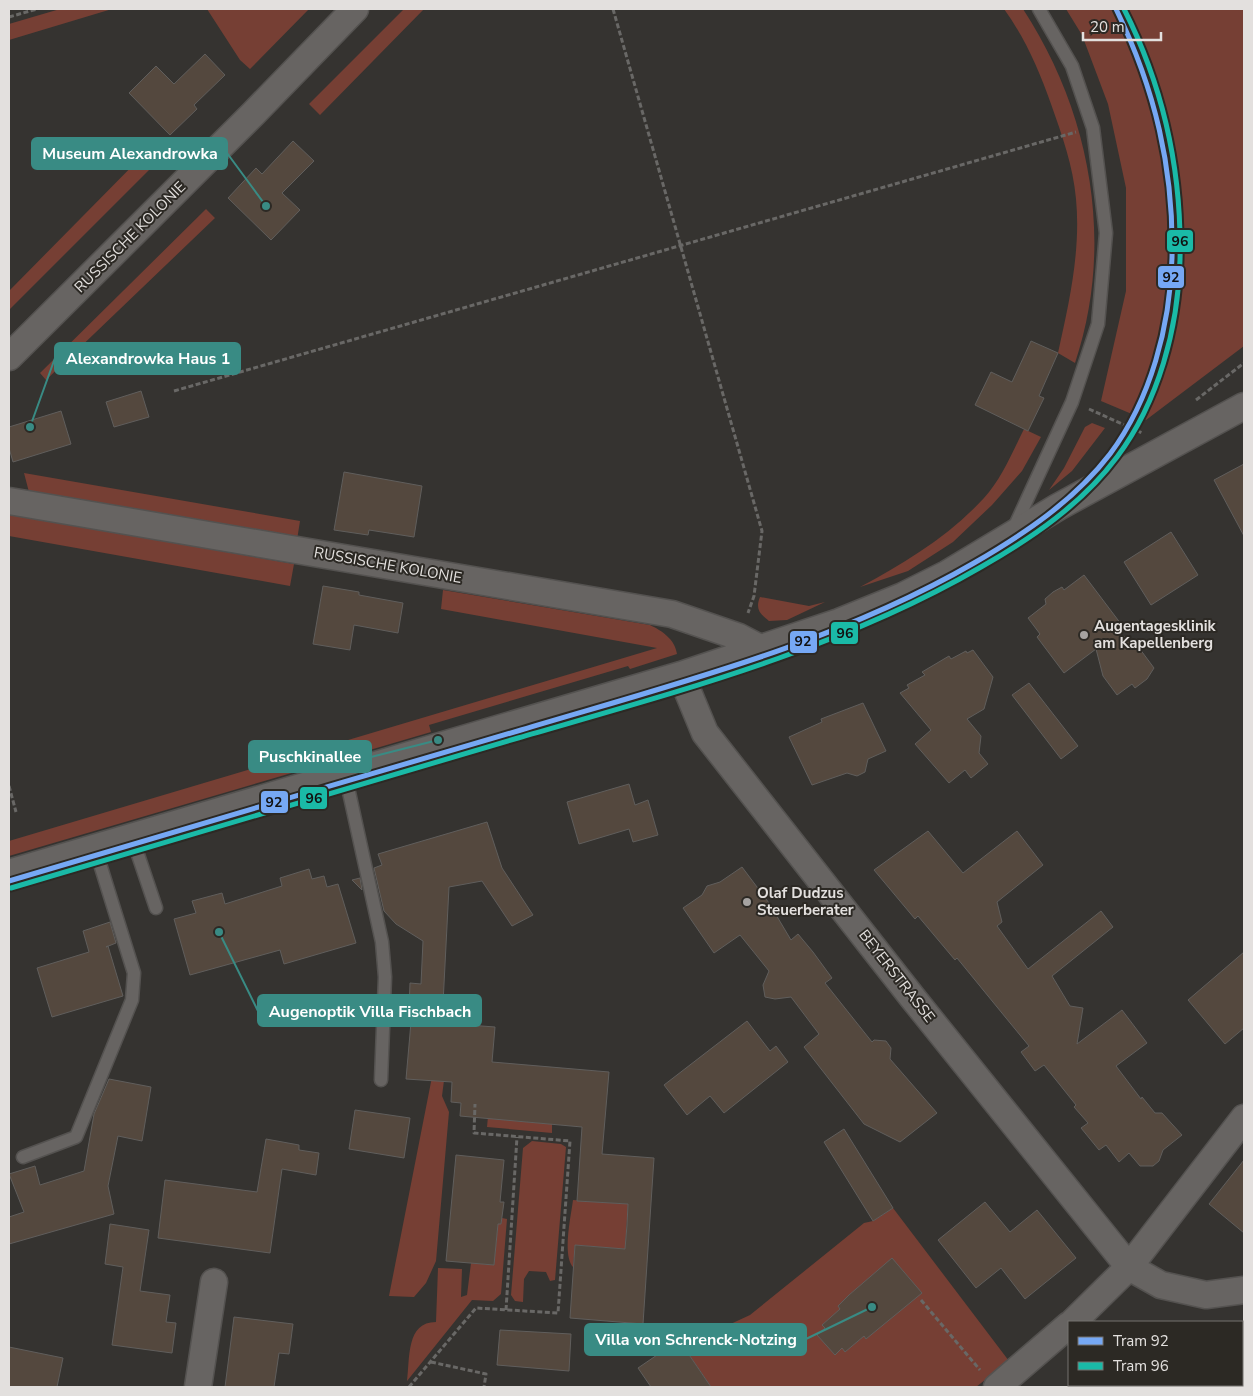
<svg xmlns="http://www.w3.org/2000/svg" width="1253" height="1396" viewBox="0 0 1253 1396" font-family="'Nunito Sans',sans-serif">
<rect width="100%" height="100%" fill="#353330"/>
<path fill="#763f34" d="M60,9H112L9,40V24Z
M207,9H309L250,69L240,60Z
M404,9H424L320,115L309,104Z
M1004,9H1023C1091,113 1115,243 1075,363L1058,353C1069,303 1081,251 1076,199C1073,166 1062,135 1051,104C1039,70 1025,38 1004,9Z
M1066,9H1244V346L1146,420L1101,401L1126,291V188L1108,104L1082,35Z
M153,145L163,156L9,310V291Z
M206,209L215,218L46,380L40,373Z
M1092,423L1105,428L1072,471L1049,490L1064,468L1085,427Z
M1024,429L1041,437L1022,471L992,505L953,542L908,571L860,587C905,563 949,536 984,498C1001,480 1013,451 1024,429Z
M24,473L300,521L297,540L30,496Z
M9,514L294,564L290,586L9,536Z
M443,590L650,625C662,631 675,639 677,654L630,669L628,666L429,725L431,732L9,856V841L657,648L441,609Z
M760,597L809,606L825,602L787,620L769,621C760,614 755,609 760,597Z
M451,1026L442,1096L449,1112L436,1261L426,1283L414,1297L389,1296L441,1031Z
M491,1084L515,1121L552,1124V1133L487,1127Z
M532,1141L561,1144L566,1147L555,1280L550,1281L546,1272L529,1271L524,1279L523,1302L515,1301L511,1295L523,1148Z
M573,1200L628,1204L625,1249L575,1245L573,1267C562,1255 571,1216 573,1200Z
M893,1208L1009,1361L976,1387H711L683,1346L750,1315L864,1223L873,1221Z
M502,1218L507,1219L501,1294L493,1301L472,1300L407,1381C410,1358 406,1322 436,1322L438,1268L462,1269L461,1297L467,1295L471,1263L494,1265L498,1224H501Z"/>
<path fill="#54483e" stroke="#605e5c" d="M205,54L225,75L194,105L197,109L170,135L129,93L156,66L174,84Z
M293,141L314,161L282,193L300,210L271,240L228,198L256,168L262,174Z
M1031,341L1058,353L1039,396L1044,398L1028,431L975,405L991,372L1012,382Z
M141,391L149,417L114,427L106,402Z
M61,411L71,444L13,462L9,448V427Z
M1244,464V536L1214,480Z
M344,472L422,486L414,537L369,530L368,535L334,530Z
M1171,532L1198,575L1151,605L1124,562Z
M1084,575L1121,624L1111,630L1134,641L1154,668L1147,679L1135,688L1132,684L1117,695L1103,676L1096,649L1064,673L1037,637L1040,634L1028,618L1046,604L1045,599L1053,592L1062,587L1064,590Z
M323,586L359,592V595L403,603L398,633L354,625L350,650L313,644Z
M973,650L993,677L984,709L967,719L981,736L979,753L988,764L971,778L965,770L949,783L915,744L931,730L900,693L909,688L907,685L925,675L922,672L949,656L951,659L966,651L967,653Z
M1029,683L1078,746L1061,759L1012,695Z
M863,703L886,751L868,759L865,772L857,776L847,773L812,785L789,737L822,722L821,719Z
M629,784L635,805L648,800L658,835L633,842L629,829L579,844L567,802Z
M487,822L502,868L533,915L512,926L482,881L449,887L442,1023L495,1027L492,1062L609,1072L602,1154L654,1158L643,1324L570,1318L575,1245L625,1249L627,1225L628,1204L577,1201L582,1127L460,1116L461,1103L451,1102L452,1082L406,1079L412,1011L409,1010L410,983L421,984L423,941L396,924L384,911L374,868L382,865L378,854Z
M928,831L963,873L1017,831L1043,865L997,902L1002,922L997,926L1028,969L1101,911L1113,927L1052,976L1070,1006L1083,1008L1077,1044L1122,1010L1147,1043L1116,1066L1141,1099L1142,1097L1155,1113H1162L1182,1135L1163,1150L1159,1161L1153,1166H1140L1129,1153L1119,1162L1106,1145L1099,1150L1081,1128L1088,1123L1074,1107L1076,1105L1044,1065L1035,1071L1021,1052L1029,1046L1006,1018L957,958L955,960L918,916L915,919L874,870Z
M742,867L769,903L791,940L798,934L813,952L832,978L825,983L872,1042L874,1040L886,1041L891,1048L890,1059L937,1113L900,1142L864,1124L804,1047L819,1034L791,997L775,999L765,997L763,985L769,971L740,935L714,953L683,908L702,895L707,886L720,882Z
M309,869L312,879L324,876L327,887L338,884L356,943L284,964L280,950L190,975L174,919L196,913L192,901L222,893L225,904L282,886L280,878Z
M360,878L362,890L352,880Z
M110,922L116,943L106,947L108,946L123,996L52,1017L37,968L89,952L83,931Z
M1244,952V1028L1225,1044L1188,1000Z
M747,1021L770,1051L776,1046L788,1062L724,1113L710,1096L687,1115L664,1085Z
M109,1079L151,1087L142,1141L118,1136L108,1186L114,1214L9,1244V1217L24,1212L9,1174L35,1166L40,1185L84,1171L94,1114Z
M355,1110L410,1118L404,1158L349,1149Z
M844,1129L893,1208L873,1221L824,1142Z
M266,1139L299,1145V1150L319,1153L316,1175L282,1169L270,1253L158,1238L165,1180L257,1192Z
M456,1155L504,1160L500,1202H504L501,1224H498L494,1265L446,1261Z
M1244,1160V1233L1209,1204Z
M985,1202L1010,1232L1037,1210L1076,1258L1025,1299L1001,1268L976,1288L938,1240Z
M110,1224L149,1230L140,1291L170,1295L166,1322L176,1323L172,1353L112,1345L123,1267L105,1264Z
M892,1258L922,1293L866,1339L864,1336L845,1352L842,1348L835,1355L817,1335L825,1328L822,1325L840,1309L838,1306L849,1295Z
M234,1317L293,1324L289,1354L279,1353L274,1387H225Z
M500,1330L571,1334L569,1371L497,1365Z
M679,1340L711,1387H651L638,1368Z
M9,1347L63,1358L57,1387H9Z"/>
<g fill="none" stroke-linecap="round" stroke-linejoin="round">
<defs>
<path id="lane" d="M1013,530L1072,402L1098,324L1106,233L1093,128L1072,66L1039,9
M345,774L382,942L385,977L381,1080
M132,837L156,908
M23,1157L76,1137L132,1000L134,973L95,848"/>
<path id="street" d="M9,357L253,114L355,9
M9,501L672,614L739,637L762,649
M681,675L705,733L912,997L1129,1267L1161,1285L1206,1295L1244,1290
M9,873L681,675L839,622L903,596L947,574L1058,507L1244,406
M1073,1322L1129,1267L1244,1118
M198,1387L214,1282
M997,1387L1069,1325"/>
</defs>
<use href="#lane" stroke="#545250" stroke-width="15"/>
<use href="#street" stroke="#545250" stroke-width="29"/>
<path stroke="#696866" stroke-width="3" stroke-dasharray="5 2.5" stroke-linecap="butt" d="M613,9L762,531L754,596L748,613
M9,17L37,9
M174,391L1076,132
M1196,400L1244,363
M1089,409L1142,433
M9,786L16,812
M921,1300L980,1370
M506,1310L517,1137
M431,1362L486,1374L484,1387
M409,1387L476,1308L558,1313L570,1141L474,1133L475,1104"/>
<use href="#lane" stroke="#676462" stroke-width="12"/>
<use href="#street" stroke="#676462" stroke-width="26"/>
<defs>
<path id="tram-1" d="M9,881C180,830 350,780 521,730C675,684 834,644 974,563C1024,534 1074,501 1110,454C1151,399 1170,326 1172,258C1174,169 1155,89 1116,9"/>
<path id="tram-2" d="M11,888C180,838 349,788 518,738C676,692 838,650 981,567C1032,538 1082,504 1117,457C1159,401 1178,328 1180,260C1182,171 1164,88 1124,9"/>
</defs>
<use href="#tram-1" stroke="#2c2924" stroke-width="9"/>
<use href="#tram-2" stroke="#2c2924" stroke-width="9"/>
<use href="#tram-1" stroke="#76a8f4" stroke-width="5"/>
<use href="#tram-2" stroke="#1abaa7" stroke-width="5"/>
</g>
<g fill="#a6a3a1" stroke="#2c2924" stroke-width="2">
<circle cx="1084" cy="635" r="5"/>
<circle cx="747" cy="902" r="5"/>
</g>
<g text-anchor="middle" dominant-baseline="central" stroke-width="4" stroke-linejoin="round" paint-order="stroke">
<g font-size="15" fill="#e3e0de" stroke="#2c2924">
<text transform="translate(130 237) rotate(-45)">RUSSISCHE KOLONIE</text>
<text transform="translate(388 565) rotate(10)">RUSSISCHE KOLONIE</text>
<text transform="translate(897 976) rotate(52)">BEYERSTRASSE</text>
</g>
<g font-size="15" font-weight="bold" fill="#e3e0de" stroke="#2c2924" text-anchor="start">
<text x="1094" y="626">Augentagesklinik<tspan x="1094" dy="17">am Kapellenberg</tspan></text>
<text x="757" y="893">Olaf Dudzus<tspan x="757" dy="17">Steuerberater</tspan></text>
</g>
</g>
<path fill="none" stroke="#398b84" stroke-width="2" d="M266 206L227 153M30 427L55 358M438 740L371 757M219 932L258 1011M872 1307L806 1339"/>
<g fill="#398b84" stroke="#2c2924" stroke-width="2">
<circle cx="266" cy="206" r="5"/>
<circle cx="30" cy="427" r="5"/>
<circle cx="438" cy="740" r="5"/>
<circle cx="219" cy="932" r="5"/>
<circle cx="872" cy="1307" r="5"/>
</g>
<g fill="#398b84" stroke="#398b84" stroke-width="2">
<rect x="32" y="138" width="195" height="31" rx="5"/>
<rect x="55" y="343" width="185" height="31" rx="5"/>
<rect x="249" y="741" width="122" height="31" rx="5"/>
<rect x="258" y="995" width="223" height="31" rx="5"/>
<rect x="585" y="1324" width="221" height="31" rx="5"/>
</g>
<g font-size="16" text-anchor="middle" font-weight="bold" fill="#fff">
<text x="130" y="159">Museum Alexandrowka</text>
<text x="148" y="364">Alexandrowka Haus 1</text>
<text x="310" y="762">Puschkinallee</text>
<text x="370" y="1017">Augenoptik Villa Fischbach</text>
<text x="696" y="1345">Villa von Schrenck-Notzing</text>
</g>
<g stroke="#2c2924" stroke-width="2">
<rect x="1166" y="229" width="28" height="24" rx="5" fill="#1abaa7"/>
<rect x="1157" y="265" width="28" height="24" rx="5" fill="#76a8f4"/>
<rect x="830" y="621" width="29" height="24" rx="5" fill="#1abaa7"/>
<rect x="789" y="630" width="29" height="24" rx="5" fill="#76a8f4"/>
<rect x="299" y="786" width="29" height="24" rx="5" fill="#1abaa7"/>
<rect x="260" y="790" width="29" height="24" rx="5" fill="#76a8f4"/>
</g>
<g font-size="14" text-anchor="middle" font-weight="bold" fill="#111">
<text x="1180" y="246">96</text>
<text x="1171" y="282">92</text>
<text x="845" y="638">96</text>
<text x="803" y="646">92</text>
<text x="314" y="803">96</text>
<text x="274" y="807">92</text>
</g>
<rect width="1253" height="1396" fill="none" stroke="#e3e0de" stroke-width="20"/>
<rect x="1068" y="1321" width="175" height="65" fill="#2c2924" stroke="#75726e"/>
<rect x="1078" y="1337" width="25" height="8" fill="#76a8f4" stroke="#75726e"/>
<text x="1113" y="1346" font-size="15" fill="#e3e0de">Tram 92</text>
<rect x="1078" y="1362" width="25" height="8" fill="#1abaa7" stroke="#75726e"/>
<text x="1113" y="1371" font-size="15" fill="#e3e0de">Tram 96</text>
<path d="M1083 32v8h78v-8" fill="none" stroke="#e3e0de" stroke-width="2.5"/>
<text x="1090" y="32" font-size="15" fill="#e3e0de" stroke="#2c2924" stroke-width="4" paint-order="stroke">20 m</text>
</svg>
